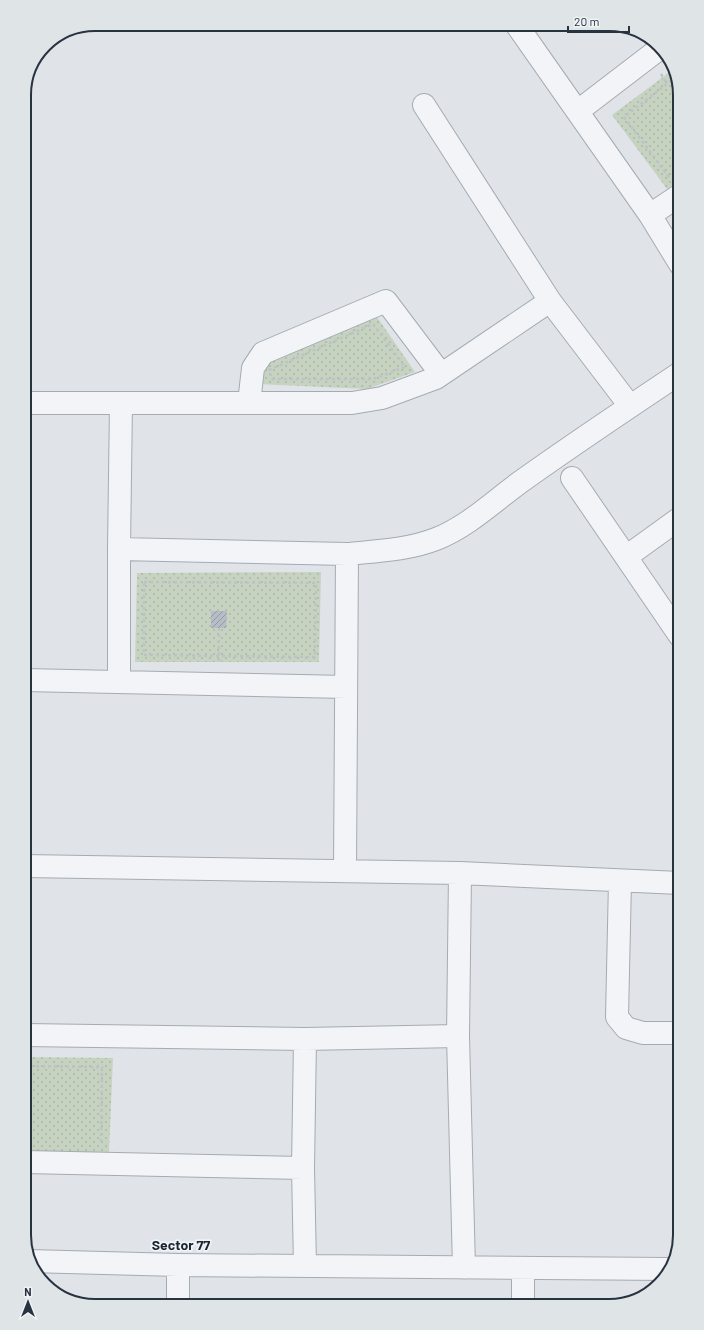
<svg xmlns="http://www.w3.org/2000/svg" width="704" height="1330" viewBox="0 0 704 1330" font-family="Barlow,sans-serif">
<defs>
<pattern id="park-dots" width="8" height="8" patternUnits="userSpaceOnUse"><rect width="8" height="8" fill="#c7d3c1"/><path d="M2 2h.1M6 6h.1" fill="none" stroke="#abb6a7" stroke-width="1.8" stroke-linecap="round"/></pattern>
<pattern id="building-hatch" width="6" height="6" patternUnits="userSpaceOnUse"><rect width="6" height="6" fill="#b7bdc6"/><path d="M-1 1l2-2M0 6l6-6M5 7l2-2" fill="none" stroke="#959aa2"/></pattern>
</defs>
<rect width="100%" height="100%" fill="#e0e4e9"/>
<path fill="url(#park-dots)" d="M675,68L680,95V180L667,189L612,115Z
M375,314L415,372L367,389L257,384L264,364Z
M321,572L319,662H135L137,573Z
M24,1057L113,1058L109,1153L24,1152Z"/>
<path fill="url(#building-hatch)" d="M211,611H227L226,628H211Z
M24,1078H27L25,1092H24Z"/>
<g fill="none" stroke-linecap="round" stroke-linejoin="round">
<defs>
<path id="minor" d="M516,24L650,215L680,195
M424,105L550,301L630,406
M578,111L659,49
M650,215L680,264
M24,403H121L119,549
M121,403H352L382,398L436,378L550,301
M249,403L253,368L263,353L386,301L441,374
M572,478L680,636
M626,557L680,518
M24,680L346,687
M119,682V549L347,554
M24,866L460,873L680,883
M345,870L347,554C377,551 408,550 436,539C467,527 493,502 519,483C572,445 626,409 680,373
M460,873L458,1036L464,1268
M620,881L617,1017L626,1028L643,1033H680
M24,1035L305,1039L458,1036
M305,1039L303,1168L305,1266
M24,1162L303,1168
M29,1261L178,1265L670,1269
M523,1268V1306
M178,1306V1265"/>
</defs>
<use href="#minor" stroke="#a5abb3" stroke-width="24"/>
<path stroke="#bdc2c7" stroke-width="2.5" stroke-dasharray="3 3" stroke-linecap="butt" d="M661,74L667,84
M669,177L624,117L676,77
M373,324L405,367L373,379H272L269,370Z
M144,582L316,583L315,657L144,655Z
M219,628V663
M24,1066L102,1067L101,1142"/>
<use href="#minor" stroke="#f2f4f7" stroke-width="22"/>
</g>
<g text-anchor="middle" dominant-baseline="central" stroke-width="3.5" stroke-linejoin="round" paint-order="stroke">
<g font-size="14" font-weight="bold" fill="#1b2431" stroke="#eff3f6">
<text x="181" y="1244">Sector 77</text>
</g>
</g>
<path d="M0 0H704V1330H0ZM95 31H609A64 64 0 0 1 673 95V1235A64 64 0 0 1 609 1299H95A64 64 0 0 1 31 1235V95A64 64 0 0 1 95 31Z" fill="#dfe4e7" fill-rule="evenodd"/>
<path fill="none" stroke="#283340" stroke-width="2" d="M95 31H609A64 64 0 0 1 673 95V1235A64 64 0 0 1 609 1299H95A64 64 0 0 1 31 1235V95A64 64 0 0 1 95 31Z"/>
<g transform="translate(28 1302)" stroke="#eff3f6" stroke-width="3" paint-order="stroke">
<path d="M0-3L7 15L0 10L-7 15Z" fill="#283340"/>
<text y="-6" font-size="11" font-weight="bold" text-anchor="middle" fill="#283340">N</text>
</g>
<path d="M568 26v6h61v-6" fill="none" stroke="#283340" stroke-width="2"/>
<text x="574" y="26" font-size="12" fill="#283340" stroke="#eff3f6" stroke-width="3" paint-order="stroke">20 m</text>
</svg>
